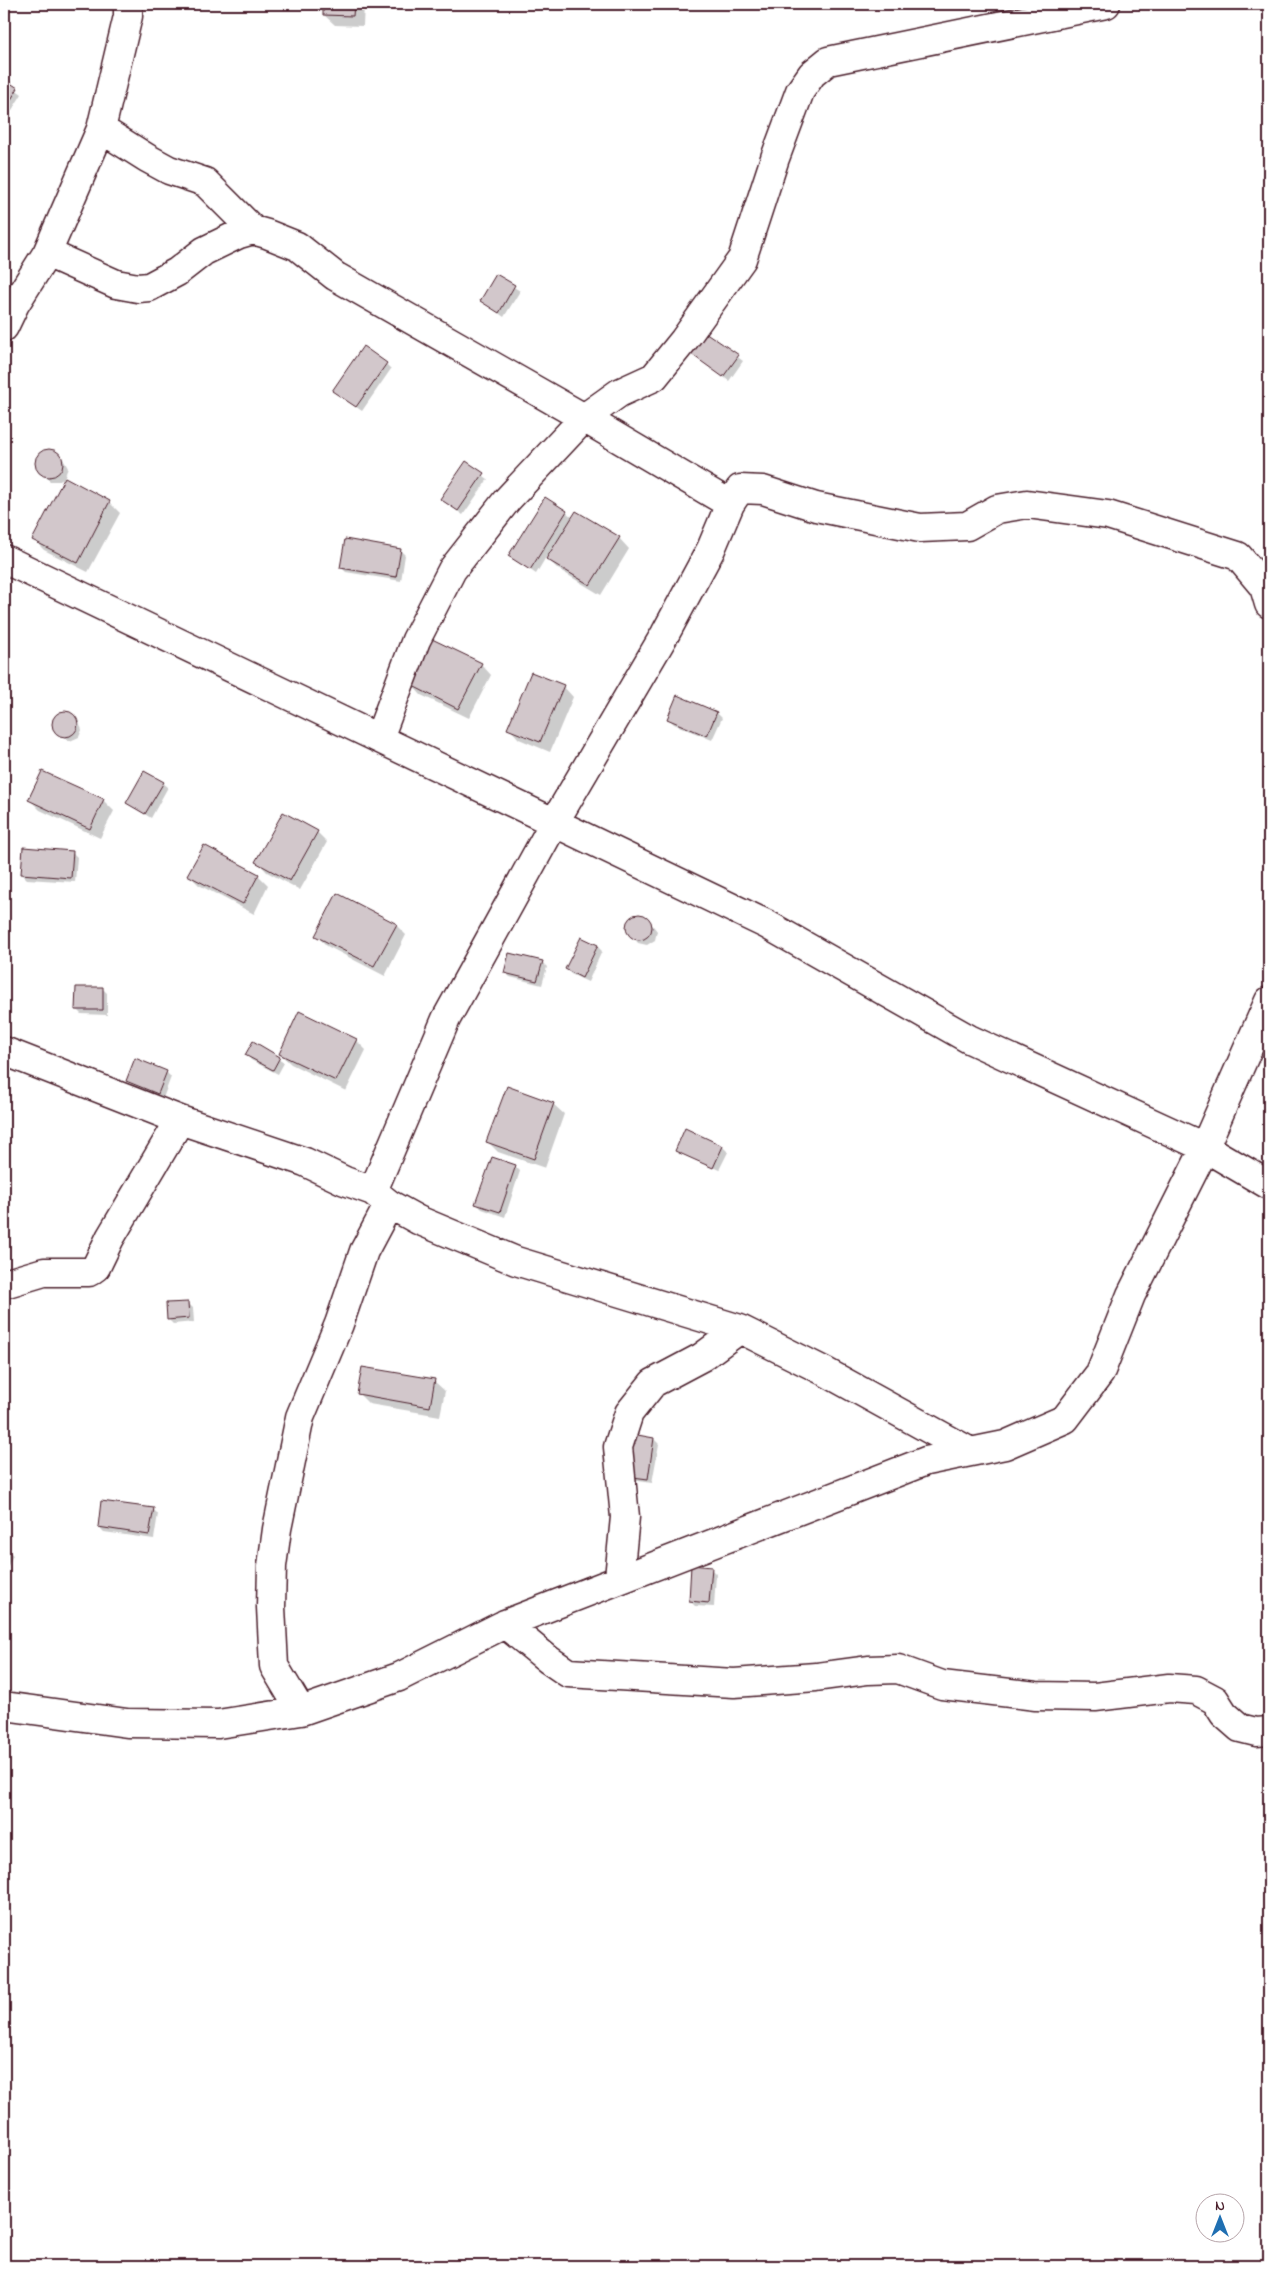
<svg xmlns="http://www.w3.org/2000/svg" width="1273" height="2270" viewBox="0 0 1273 2270" font-family="'Indie Flower',sans-serif">
<rect width="100%" height="100%" fill="#fff"/>
<filter id="ink" filterUnits="userSpaceOnUse"><feTurbulence type="fractalNoise" baseFrequency=".02" numOctaves="2"/><feDisplacementMap in="SourceGraphic" scale="10" xChannelSelector="R" yChannelSelector="G"/><feConvolveMatrix kernelMatrix="1 2 1 2 8 2 1 2 1" color-interpolation-filters="sRGB"/></filter>
<g filter="url(#ink)">
<path fill="#0003" d="M324,4H364L363,26L335,25L324,15Z
M4,81L22,94L4,123Z
M497,276L520,291L504,317L482,301Z
M702,331L743,361L729,381L688,351Z
M386,364L391,369L362,411L339,395Z
M54,451L63,459L68,468L64,478L60,481H50L37,469L36,459L43,452Z
M466,463L488,479L463,515L441,499Z
M65,479L109,502L120,513L88,572L44,550L34,540Z
M566,512L573,518L619,538L629,549L601,595L558,569L546,557L536,574L510,556Z
M400,550L405,555L401,581L346,572L341,567Z
M481,664L491,675L469,718L421,695L411,684Z
M563,686L573,697L550,752L519,739L509,728Z
M678,697L717,713L722,718L712,740L674,724L669,719Z
M65,712L74,716L79,721L82,730L79,737L70,741L57,732L54,724L57,716Z
M163,783L168,787L151,818L127,803Z
M30,800H103L114,811L100,838L40,810Z
M317,832L327,842L300,890L267,872L257,861Z
M72,852L77,857L75,882L27,879L22,874Z
M189,875H258L268,885L254,914L199,885Z
M638,915L647,918L657,931L655,940L647,945L638,943L627,929L630,920Z
M396,925L406,935L385,976L327,946L316,935Z
M597,946L602,951L588,982L571,974L566,969Z
M542,962L547,967L542,985L510,977L505,972Z
M102,988L107,993V1015L81,1014L76,1009Z
M356,1040L366,1050L346,1091L291,1064L280,1054Z
M254,1043L284,1063L278,1074L251,1060L247,1055Z
M166,1072L171,1077L163,1098L132,1085L127,1080Z
M553,1104L564,1114L545,1168L498,1152L488,1142Z
M686,1130L723,1147L728,1152L718,1172L680,1155L718,1172L719,1170L680,1152V1155L676,1150Z
M515,1166L520,1171L505,1217L482,1209L477,1204Z
M4,1209L9,1214L4,1229Z
M188,1303L193,1308L194,1322L173,1324L168,1319Z
M434,1381L445,1391L440,1416L369,1404L358,1393Z
M654,1439L659,1444L652,1483L631,1480Z
M153,1509L158,1514L154,1539L104,1532L99,1527Z
M4,1548L13,1555L4,1574Z
M711,1569L716,1574L714,1607L695,1606L690,1601Z"/>
<path fill="#d2c7cb" stroke="#4a1f2b" d="M323,4H354L353,16L323,15Z
M4,79L18,88L4,111Z
M496,274L515,285L499,313L480,301Z
M702,330L739,355L723,377L687,351Z
M363,346L387,363L356,407L332,391Z
M35 463a14 14 0 1 1 28 0a14 14 0 1 1-28 0Z
M466,461L484,473L458,511L440,499Z
M65,477L110,501L78,563L32,540Z
M545,497L567,511L530,570L508,556Z
M576,511L620,537L590,585L546,559Z
M345,539L401,549L396,577L340,568Z
M432,639L482,663L458,709L409,684Z
M531,672L564,685L540,742L507,729Z
M677,695L717,712L707,736L667,719Z
M52 724a13 13 0 1 1 26 0a13 13 0 1 1-26 0Z
M42,771L104,799L90,829L28,800Z
M144,771L164,782L145,814L126,803Z
M283,812L318,831L290,881L255,862Z
M204,845L259,874L243,904L187,875Z
M23,847L73,851L71,878L21,874Z
M337,893L397,924L374,966L315,936Z
M626 927a13 13 0 1 1 26 0a13 13 0 1 1-26 0Z
M581,937L598,945L582,978L565,969Z
M509,953L543,961L537,981L504,973Z
M76,987H103V1010H75Z
M299,1011L357,1039L336,1081L279,1054Z
M253,1041L280,1057L273,1070L245,1055Z
M135,1058L167,1071L158,1094L126,1081Z
M507,1086L554,1103L534,1159L486,1142Z
M685,1128L723,1146L713,1168L675,1151Z
M492,1157L516,1165L500,1212L475,1204Z
M188,1302L189,1318L167,1320L166,1303Z
M362,1367L435,1379L430,1407L357,1394Z
M632,1434L654,1438L648,1479L625,1476Z
M101,1501L154,1508L149,1535L98,1527Z
M691,1565L712,1567L709,1603L689,1601Z"/>
<g fill="none" stroke-linecap="round" stroke-linejoin="round">
<defs>
<path id="minor" d="M101,129L147,158L169,170L205,182L253,230
M47,253L116,284L138,288L149,287L177,272L204,251L239,234L253,230L267,234L297,246L335,276L584,418L730,504
M4,327L15,304L47,253L101,129L128,16V4
M4,559L766,924L969,1039L1204,1147L1269,1185
M379,738L416,640L452,570L507,500L584,418L619,393L654,377L684,340L742,259L775,158L800,91L812,74L828,61L1106,4
M4,1051L180,1120L305,1162L345,1181L373,1191L446,1019L554,823L665,634L711,549L730,504L740,489L763,490L816,507L920,528L967,526L997,509L1027,504L1108,515L1238,556L1264,587L1269,604
M374,1192L389,1204L418,1220L516,1261L740,1329
M4,1284L44,1272H89L96,1267L110,1238L180,1120
M619,1578L625,1517L618,1447L629,1413L653,1383L702,1357L740,1329L824,1371L969,1451
M505,1624L549,1660L568,1673L734,1683L816,1677L868,1670L898,1669L942,1685L1036,1696L1095,1697L1169,1688L1196,1690L1215,1700L1224,1714L1240,1728L1256,1732L1269,1731
M4,1706L127,1723L218,1724L301,1711L399,1677L505,1624L926,1461L1005,1445L1065,1419L1100,1373L1131,1295L1198,1162L1269,1001
M301,1711L274,1666L271,1607L272,1566L277,1529L300,1417L339,1324L364,1251L389,1204"/>
</defs>
<use href="#minor" stroke="#4a1f2b" stroke-width="31"/>
<use href="#minor" stroke="#fff" stroke-width="28"/>
</g>
</g>
<rect width="1273" height="2270" fill="none" stroke="#fff" stroke-width="20"/>
<rect x="10" y="10" width="1253" height="2250" fill="none" stroke="#4a1f2b" stroke-width="2" filter="url(#ink)"/>
<g transform="translate(1220 2218)"><circle r="24" fill="#ffffff" stroke="#b7a5aa"/>
<path d="M0-4L9 19L0 12L-9 19Z" fill="#1f6fb2"/>
<text y="-8" font-size="14" font-weight="bold" text-anchor="middle" fill="#4a1f2b">N</text>
</g>
</svg>
